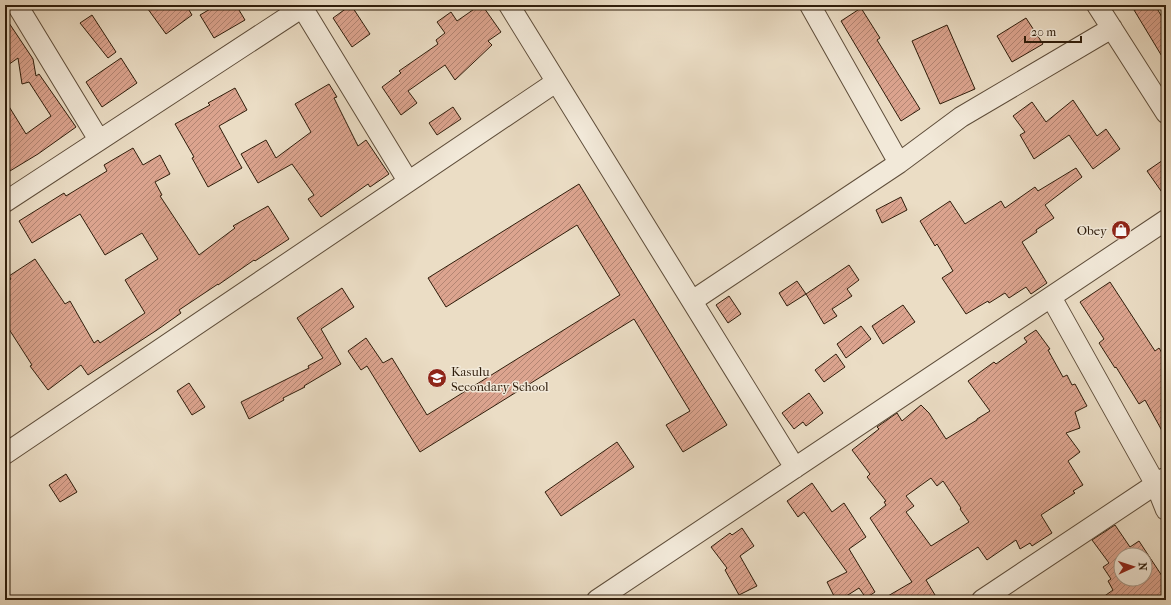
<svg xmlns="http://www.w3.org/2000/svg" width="1171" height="605" viewBox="0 0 1171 605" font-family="'IM FELL French Canon',serif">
<defs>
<pattern id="building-hatch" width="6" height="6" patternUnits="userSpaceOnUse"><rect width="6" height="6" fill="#dca48f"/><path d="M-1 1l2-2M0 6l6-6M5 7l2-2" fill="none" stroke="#b38573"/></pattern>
</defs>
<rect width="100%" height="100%" fill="#ebddc5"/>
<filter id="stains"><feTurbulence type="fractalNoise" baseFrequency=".005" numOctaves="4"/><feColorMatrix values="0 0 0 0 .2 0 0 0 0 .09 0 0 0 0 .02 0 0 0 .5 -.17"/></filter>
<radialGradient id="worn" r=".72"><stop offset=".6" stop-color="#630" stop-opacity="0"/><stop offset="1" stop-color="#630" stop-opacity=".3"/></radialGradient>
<path fill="url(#building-hatch)" stroke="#2f1d0b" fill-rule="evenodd" d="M145,5H186L192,15L166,34Z
M217,5H236L245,20L214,38L200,15Z
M351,5L370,34L352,47L333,18Z
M480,5H482L501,32L488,41L492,45L455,80L445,65L408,91L417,103L401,115L382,87L401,73L399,71L438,44L436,40L445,33L437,22L451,12L457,21Z
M1131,5H1155L1166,24V63Z
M861,8L880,38L877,40L920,109L901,121L841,21Z
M92,15L116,52L108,58L80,23Z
M5,17L33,59L36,76L39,74L76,127L38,154L5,174V100L26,134L51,116L29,82L22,84L18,58L5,67Z
M1026,18L1043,44L1012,62L997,36Z
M947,25L975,89L940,104L912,41Z
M121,58L137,83L102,107L86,82Z
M329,84L337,97L334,98L358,146L366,140L389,174L370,187L368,184L321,217L308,199L314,195L292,164L258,183L241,154L266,140L276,158L311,132L295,104Z
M235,88L247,110L219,126L242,168L208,187L192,158L194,157L175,124L210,105L208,103Z
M1073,100L1097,136L1106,129L1120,149L1093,169L1069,135L1034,159L1020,135L1025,132L1013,116L1032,102L1046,122Z
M453,107L461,119L437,135L429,123Z
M133,148L143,165L160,155L170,174L155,182L162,195L160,196L199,255L235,228L233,226L268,206L289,239L255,261L254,260L218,285V284L179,310L181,313L157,330L88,375L81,365L48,390L30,366L32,365L5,323V283L11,279L9,276L35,259L65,304L70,301L94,343L98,340L100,343L145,313L125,280L158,259L142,233L105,255L80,214L32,243L19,221L64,193L66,196L107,171L104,165Z
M1166,158V198L1147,171Z
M1076,168L1082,177L1045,205L1054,218L1036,230L1037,232L1022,242L1047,283L1031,294L1026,287L1009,298L1005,293L989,303L988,301L966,314L942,278L953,271L937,244L935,246L920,221L950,201L965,224L1001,201L1005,208L1035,187L1038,191Z
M579,184L727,425L683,452L666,425L690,411L634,319L420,452L367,366L361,370L348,351L366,338L383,363L392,358L427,415L620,295L577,225L446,307L428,278Z
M901,197L907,210L882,223L876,210Z
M849,265L859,280L847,289L852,296L832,309L837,316L824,324L806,294Z
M797,281L806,294L787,306L779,293Z
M1110,282L1155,351L1159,348L1166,359V438L1145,400L1139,404L1116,367L1115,368L1099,343L1104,339L1080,302Z
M342,288L354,307L321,329L341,364L304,386L305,387L283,398L284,400L249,419L241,402L309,368L308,366L323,358L297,318Z
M729,296L741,314L728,323L716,305Z
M903,305L915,322L883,344L872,326Z
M861,326L871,339L846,358L837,344Z
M1036,330L1050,349L1048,350L1063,377L1067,375L1072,385L1075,384L1087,406L1075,412L1080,428L1066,433L1080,452L1068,461L1083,485L1073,491L1075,493L1041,515L1052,533L1032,546L1030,543L1020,549L1016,540L987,560L978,547L926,580L938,600H881L912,582L870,518L886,505L884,502L886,501L867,477L870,474L852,450L879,429L877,427L897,413L902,421L921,405L929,413L946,439L977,420V419L990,411L968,381L994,362L996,364L1027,342L1024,338ZM931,478L937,486L943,481L961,508L960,509L969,522L931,546L906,512L914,506L906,496Z
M836,354L845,367L824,382L815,370Z
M189,383L205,407L192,415L177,391Z
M809,393L823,413L806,426L803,422L794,429L782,413Z
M617,442L634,467L561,516L545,492Z
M66,474L77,492L60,502L49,485Z
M812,483L832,512L844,503L866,537L849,549L875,592L866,598L859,588L840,600H836L827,582L847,572L804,512L798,517L787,501Z
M1115,525L1130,547L1139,541L1166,582V600H1099L1113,590L1108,581L1111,579L1103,567L1109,563L1092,540ZM1121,555H1145V579H1121Z
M742,528L754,546L740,556L757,586L739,595L725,570L727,568L711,547L730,533L732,535Z"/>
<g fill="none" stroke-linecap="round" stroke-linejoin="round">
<defs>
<path id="street" d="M17,5L99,140
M509,5L795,468
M810,5L899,163
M1097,5L1166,113
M302,7L408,181
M5,202L306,5
M1051,297L1156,485L1166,510
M692,301L899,163L961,117L1112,28
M5,454L556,82
M597,600L1166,220
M982,600L1165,478"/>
</defs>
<use href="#street" stroke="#5e4d3a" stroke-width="22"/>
<use href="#street" stroke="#f2e9d9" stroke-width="20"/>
</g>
<defs>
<symbol id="shop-disc" viewBox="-11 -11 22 22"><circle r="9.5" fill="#8f2418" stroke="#f2e9d9"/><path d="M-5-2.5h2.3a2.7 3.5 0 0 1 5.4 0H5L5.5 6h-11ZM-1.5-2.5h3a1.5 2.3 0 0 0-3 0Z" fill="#fff"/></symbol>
<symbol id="school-disc" viewBox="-11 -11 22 22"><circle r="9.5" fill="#8f2418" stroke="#f2e9d9"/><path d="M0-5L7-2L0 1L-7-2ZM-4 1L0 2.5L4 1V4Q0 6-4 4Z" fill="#fff"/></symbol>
</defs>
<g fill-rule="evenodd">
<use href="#shop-disc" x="1110" y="219" width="22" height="22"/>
<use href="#school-disc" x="426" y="367" width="22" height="22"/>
</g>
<g text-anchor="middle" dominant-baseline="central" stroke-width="3" stroke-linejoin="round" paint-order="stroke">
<g font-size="13" fill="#2f1d0b" stroke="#f2e9d9" text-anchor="end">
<text x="1107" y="230">Obey</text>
<text x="451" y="371" text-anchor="start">Kasulu<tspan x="451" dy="15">Secondary School</tspan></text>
</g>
</g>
<rect width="1171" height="605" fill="none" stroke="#ebddc5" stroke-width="20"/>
<rect x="6" y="6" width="1159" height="593" fill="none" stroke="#2f1d0b" stroke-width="2"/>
<rect x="10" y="10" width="1151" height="585" fill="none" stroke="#2f1d0b"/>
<g transform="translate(1133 567) rotate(87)"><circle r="19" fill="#f2e9d9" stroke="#a49787"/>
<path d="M0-3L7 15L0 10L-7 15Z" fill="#8f2418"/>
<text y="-6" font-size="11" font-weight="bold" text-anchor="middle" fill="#2f1d0b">N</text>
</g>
<path d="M1025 36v6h56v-6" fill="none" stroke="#2f1d0b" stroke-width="2"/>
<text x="1031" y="36" font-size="12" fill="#2f1d0b" stroke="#f2e9d9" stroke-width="3" paint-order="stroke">20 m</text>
<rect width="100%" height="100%" filter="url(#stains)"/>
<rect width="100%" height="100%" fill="url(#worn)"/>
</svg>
